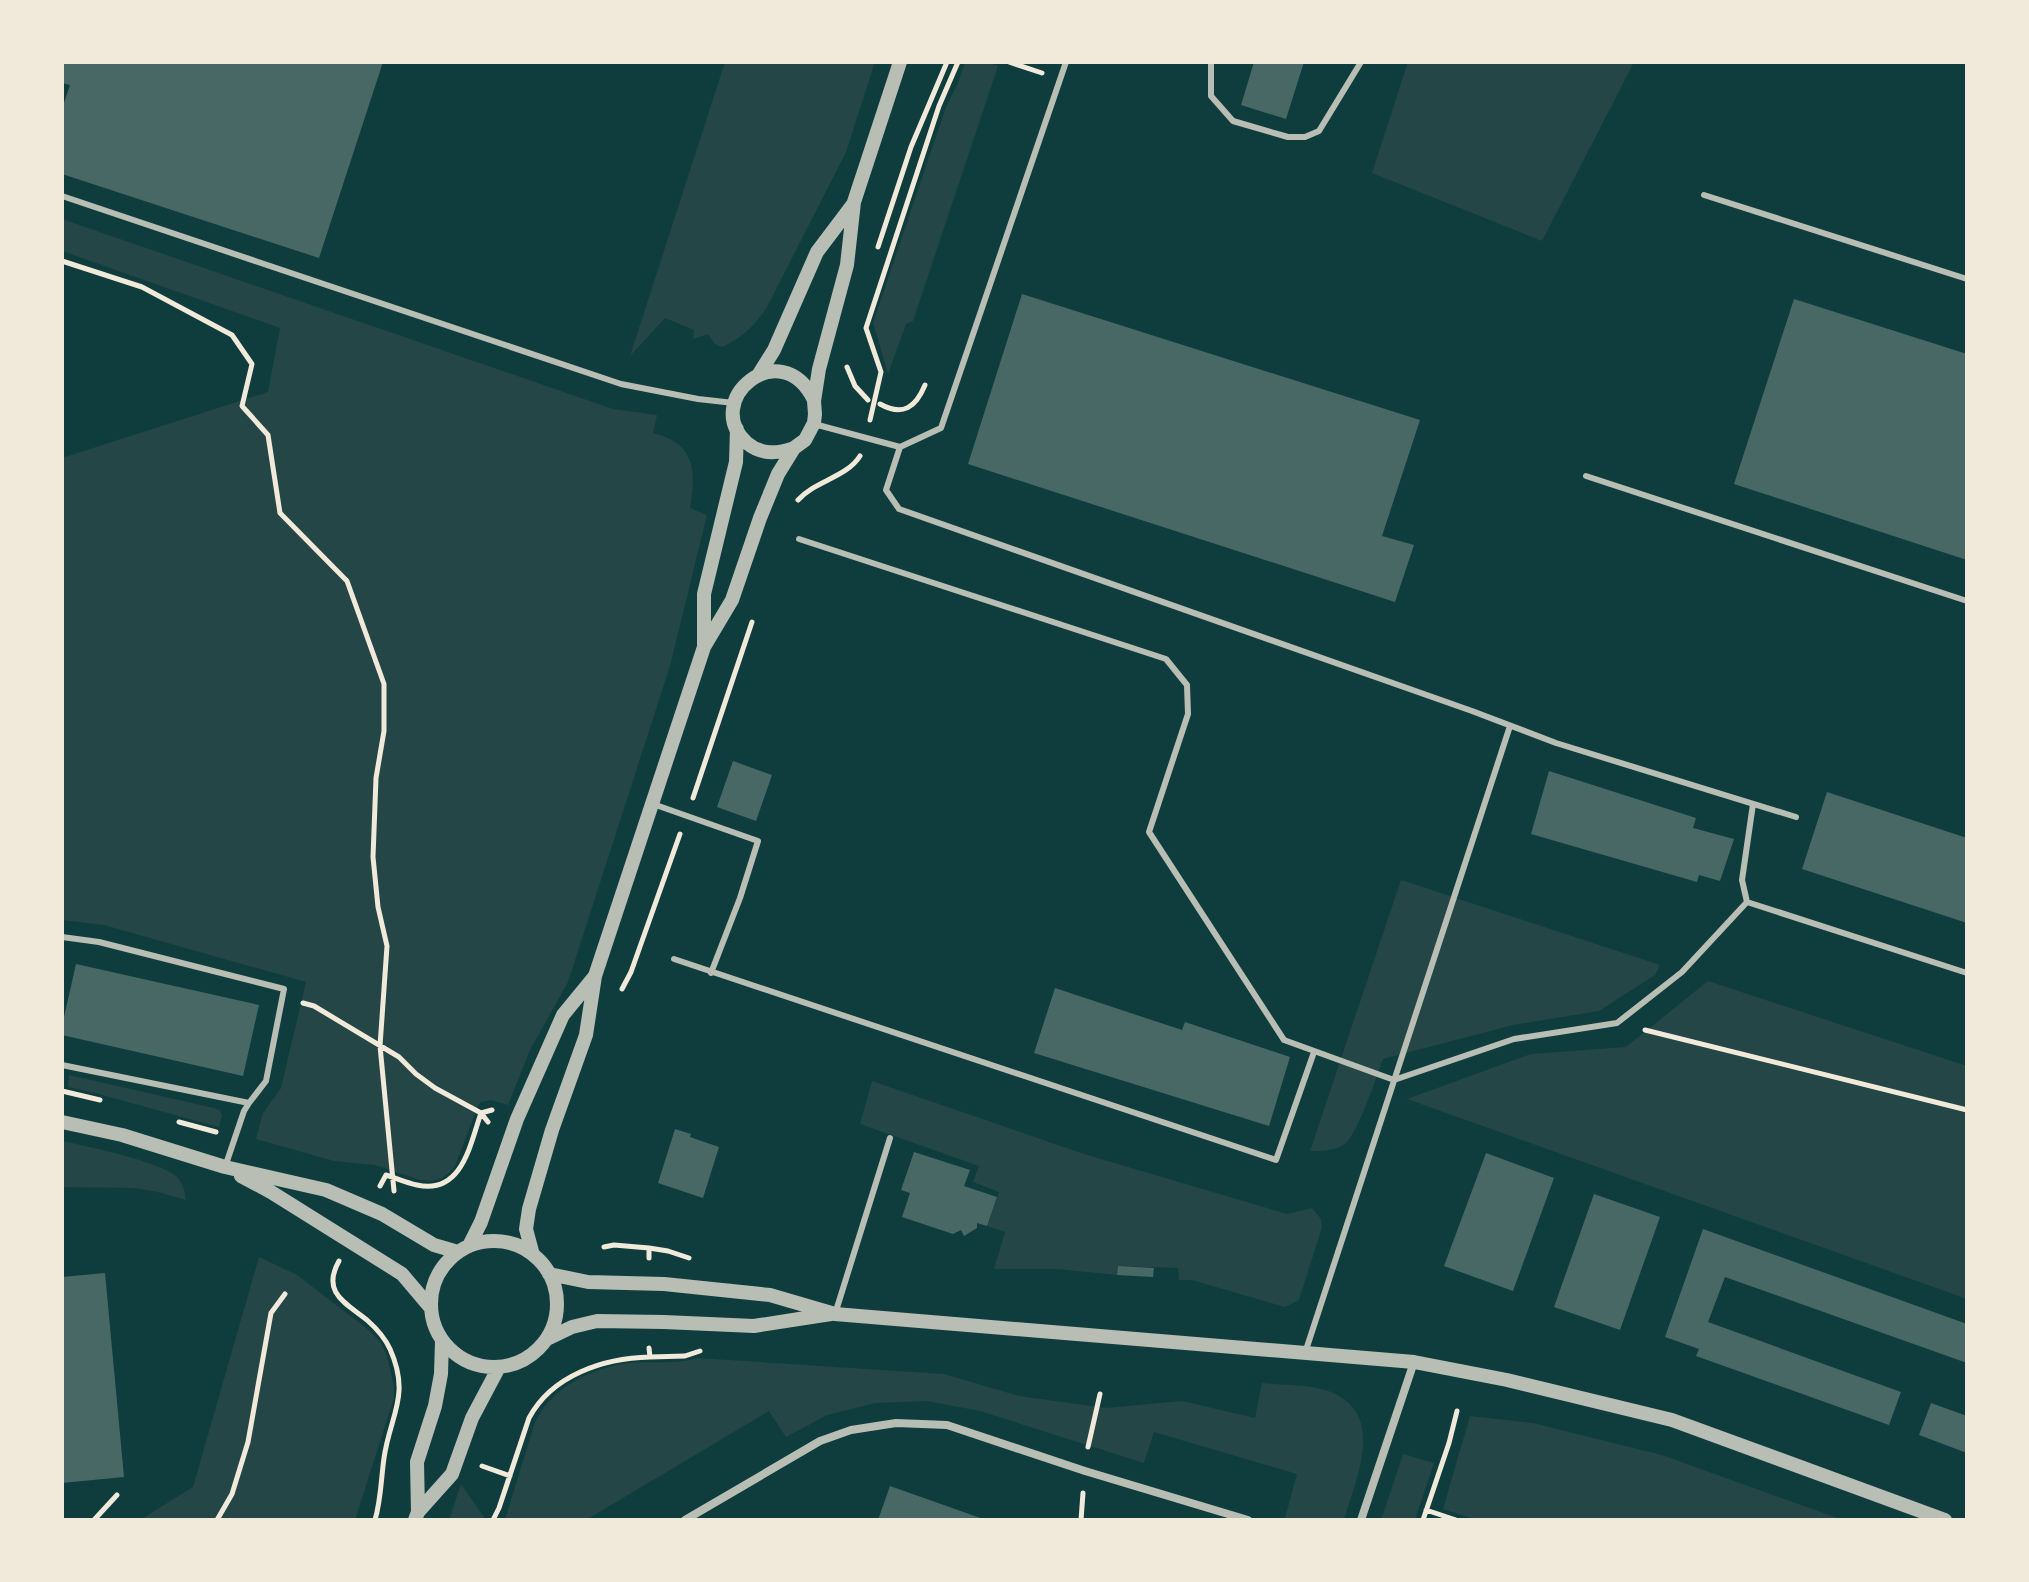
<svg xmlns="http://www.w3.org/2000/svg" width="2029" height="1582" viewBox="0 0 2029 1582" font-family="'Work Sans',sans-serif">
<rect width="100%" height="100%" fill="#0f3d3e"/>
<path fill="#244646" d="M725,62H875L846,152L766,309C753,327 742,338 722,347L715,344L708,334L693,339L694,330L665,318L630,356Z
M965,62H988L998,66L913,321L906,324L888,374L873,323L946,107L958,83Z
M1408,62H1634L1542,241L1372,173Z
M62,219L613,409L657,415L653,433C696,444 696,470 690,508L707,515L670,666L568,982L530,1050L508,1105L491,1100L481,1102L478,1106L455,1166L449,1173L440,1179L432,1181L420,1180L375,1165L334,1161L256,1139L263,1113L281,1088L306,982L104,925L62,920V458L268,392L280,328L62,251Z
M1401,880L1660,965L1655,975L1599,1011L1513,1025L1383,1059C1376,1077 1357,1139 1342,1146C1332,1151 1321,1151 1310,1151Z
M1708,981L1967,1066V1299L1407,1099L1531,1054L1626,1047Z
M69,1075L214,1108L220,1110L222,1115L219,1127L95,1093L68,1087Z
M872,1081L1084,1154L1287,1214L1312,1208L1321,1219L1322,1227L1299,1300L1285,1307L1192,1280H1179L1178,1268L1118,1266L1117,1275L1058,1269H994L1005,1232L987,1226L999,1192L973,1182L979,1166L860,1124Z
M62,1141C86,1146 162,1162 177,1177C183,1183 185,1192 186,1200L158,1192L135,1188L62,1187Z
M259,1257L297,1275L370,1331L381,1343L387,1356L394,1386V1398L355,1520H140L193,1487Z
M697,1358L944,1374L1019,1396L1106,1408L1182,1401L1255,1418L1262,1383C1282,1385 1305,1384 1325,1390C1388,1410 1357,1476 1344,1520H1293L1285,1518L1297,1474L1154,1432L1144,1463L980,1411L927,1401L875,1403L827,1415L786,1437L769,1411L586,1520H505L534,1425C549,1388 591,1368 629,1363C652,1361 675,1365 697,1358Z
M1470,1416L1533,1423L1662,1455L1843,1520H1477L1443,1509Z
M1403,1454L1434,1463L1415,1520H1381Z
M461,1484L486,1520H449Z"/>
<path fill="#486865" d="M62,62H383L319,258L62,174V109L70,85L62,83Z
M1254,62H1304L1286,119L1241,105Z
M1022,294L1420,420L1382,536L1414,545L1395,602L968,464Z
M1794,299L1967,354V560L1734,484Z
M733,761L772,775L756,821L717,807Z
M1549,771L1696,818L1693,828L1734,839L1720,881L1699,875L1697,882L1531,834Z
M1827,792L1967,838V923L1802,869Z
M76,964L259,1005L243,1076L62,1035V1026Z
M1055,988L1182,1030L1185,1022L1290,1057L1269,1126L1034,1053Z
M675,1129L691,1134L690,1137L719,1147L703,1198L658,1183Z
M914,1152L970,1170L964,1186L997,1197L987,1226L977,1223V1228L964,1236L961,1230L953,1234L902,1217L910,1193L901,1190Z
M1486,1153L1554,1178L1513,1291L1444,1266Z
M1594,1194L1660,1217L1620,1330L1554,1307Z
M1703,1229L1967,1324V1363L1725,1277L1708,1322L1901,1392L1889,1425L1696,1356L1699,1349L1665,1337Z
M1118,1266L1154,1268L1153,1277L1117,1275Z
M105,1273L124,1477L62,1483V1277Z
M1931,1403L1967,1416V1453L1919,1435Z
M890,1486L986,1520H878Z"/>
<g fill="none" stroke-linecap="round" stroke-linejoin="round">
<path stroke="#f1e9da" stroke-width="5" d="M1009,62L1042,73
M878,247L911,147L947,62
M62,261L142,287L232,335L252,364L242,406L268,435L280,513L347,581L384,684V731L376,778L373,857L378,907L387,946L380,1046L394,1191
M847,367L855,386L868,400
M880,404C903,417 916,407 925,385
M870,420L881,372L866,328L939,106L958,62
M798,500C815,481 847,477 860,456
M693,798L752,622
M622,989L631,972L680,834
M303,1003L314,1006L399,1057L416,1074L435,1088L481,1113L488,1122
M1645,1030L1967,1110
M62,1091L100,1100
M179,1122L216,1132
M380,1186L386,1175C396,1178 406,1183 417,1185C462,1195 470,1145 481,1113L492,1110
M604,1247L614,1245L649,1248V1258
M649,1248L668,1251L689,1258
M339,1261C321,1293 346,1303 367,1320C376,1328 385,1338 390,1349C411,1396 390,1415 384,1458C381,1479 381,1500 375,1520
M650,1357L685,1356L700,1351
M1088,1447L1100,1394
M482,1466L510,1476
M1426,1510L1456,1520
M94,1520L117,1495
M217,1520L232,1494L248,1442L271,1313L285,1294
M493,1520L499,1508L529,1418C552,1375 604,1358 650,1357L649,1348
M1081,1520L1083,1493
M1423,1520L1449,1443L1457,1411"/>
<path stroke="#b8beb3" stroke-width="6" d="M1211,62V96L1233,121L1288,137H1305L1319,131L1361,62
M1704,195L1967,279
M62,196L621,384L698,399L734,403
M814,424L900,447L941,428L1066,62
M900,447L886,490L899,509L1472,711L1556,743L1796,817
M1586,476L1967,601
M799,539L1166,659L1187,685L1188,714L1149,832L1284,1040L1394,1080L1514,1039L1617,1023L1682,972L1747,902L1742,880L1753,804
M653,804L758,841L740,898L711,973
M1747,902L1967,973
M62,937L99,942L284,989L266,1081L249,1103
M674,959L1276,1160L1314,1052
M62,1065L249,1103L244,1111L225,1167
M835,1314L890,1138
M1305,1353L1510,726"/>
<path stroke="#b8beb3" stroke-width="8" d="M685,1520L820,1441L851,1430L896,1423L947,1425L1085,1471L1248,1520
M1361,1520L1414,1362"/>
<path stroke="#b8beb3" stroke-width="14" d="M759,374L774,350L817,252L854,203
M794,448C777,454 761,455 747,443C700,401 781,332 814,400
M704,647V594L736,462L737,429
M62,1122L122,1135L225,1167L326,1190L382,1214L434,1245L458,1252
M241,1176L271,1192L402,1274L430,1307
M431 1304a63 63 0 1 1 126 0a63 63 0 1 1-126 0Z
M469,1246L481,1222L517,1119L563,1015L595,976
M533,1255L526,1229L529,1209L552,1130L586,1035L595,976L704,647L732,600L760,518L778,474L794,448L805,440L814,423L815,414L814,401L819,369L847,265L854,202L900,62
M549,1274L588,1282L664,1284L770,1295L835,1314L1414,1362L1507,1380L1672,1420L1945,1520
M547,1339L572,1327L597,1321L664,1322L754,1326L831,1314
M418,1512L452,1474L472,1418L499,1367
M415,1520L418,1512L417,1462L435,1406L441,1374L442,1341"/>
</g>
<rect width="2029" height="1582" fill="none" stroke="#f1e9da" stroke-width="128"/>
</svg>
